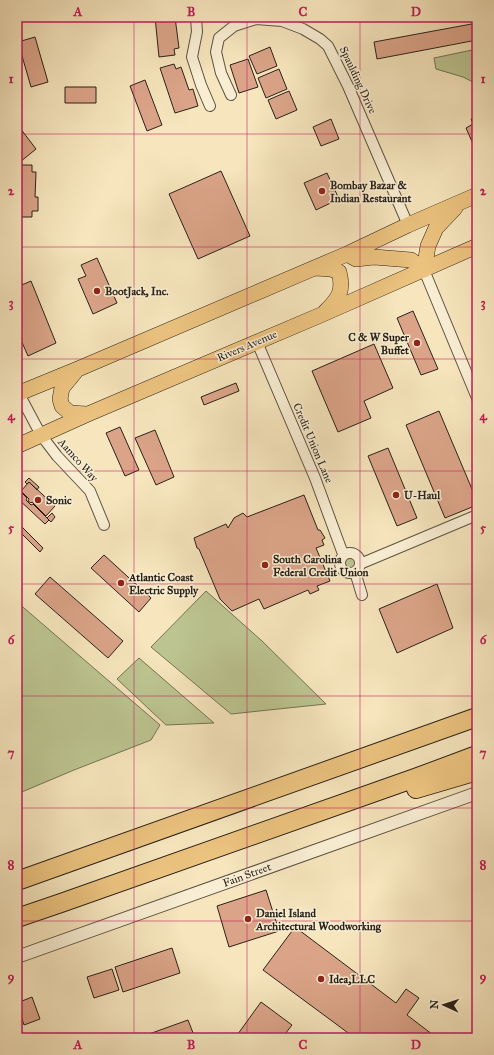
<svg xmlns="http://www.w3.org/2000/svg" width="494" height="1055" viewBox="0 0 494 1055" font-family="'IM FELL Great Primer',serif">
<rect width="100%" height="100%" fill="#f6e5bd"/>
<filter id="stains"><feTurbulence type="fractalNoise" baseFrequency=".005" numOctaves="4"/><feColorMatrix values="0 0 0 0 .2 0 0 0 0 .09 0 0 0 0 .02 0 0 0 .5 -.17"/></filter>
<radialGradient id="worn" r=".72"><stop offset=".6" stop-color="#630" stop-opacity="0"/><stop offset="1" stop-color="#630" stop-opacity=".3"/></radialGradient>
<path fill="#bcc591" stroke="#737454" d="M477,49V84L463,77L436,69L434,58Z
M345 563a5 5 0 1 1 10 0a5 5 0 1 1-10 0Z
M206,591L262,641L326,704L231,714L151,647Z
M17,602L160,725L151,740L74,770L17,794Z
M139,658L214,723L166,725L117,679Z"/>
<path fill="#dba489" stroke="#2a2218" d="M47,17H61L48,21Z
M155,17H175L179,48L174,49L175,55L159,57Z
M477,23V40L377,59L374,42Z
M35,37L48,82L31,87L18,42Z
M270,47L277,66L257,74L249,56Z
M248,59L258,87L239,93L230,65Z
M174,64L176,69L181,67L189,90L193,89L198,106L175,113L160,68Z
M279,69L287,89L266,98L258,78Z
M145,80L162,125L147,131L130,86Z
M65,87H96V103H65Z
M289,91L297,110L276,119L268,100Z
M477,117V153L466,128L473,124L471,119Z
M331,119L339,139L321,146L313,127Z
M17,124L36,149L20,162L17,159Z
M17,165H32V172H36L35,197H38V211H32V217H17Z
M221,171L250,236L198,259L169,194Z
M327,173L339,199L316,210L304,183Z
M97,258L117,303L93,314L78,279L86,276L81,265Z
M31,281L56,343L28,356L17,331V287Z
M413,311L438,369L421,375L397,318Z
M374,344L393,388L364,401L371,418L338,432L312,371Z
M236,383L239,391L204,405L201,397Z
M439,411L477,501V505L445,518L406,425Z
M120,427L139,470L125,476L106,433Z
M155,430L174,477L156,485L135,438Z
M388,448L417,518L397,526L368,456Z
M29,478L39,487L37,490L29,482L27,484L25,482Z
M29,482L55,506L46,516L32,502L31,503L28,501L29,499L21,491Z
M18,489L27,498L26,500L31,505L33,504L49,520L45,524L17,498V490Z
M304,495L318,530H320L325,538L322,540L324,545L316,548L330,581L317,586L319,590L310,594L308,590L264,609L259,599L232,611L220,599L199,549L197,548L194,538L226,524L228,528L234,518L243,513L247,517Z
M52,513L55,517L51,522L47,518Z
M17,522L43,548L40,552L17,529Z
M104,555L151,598L139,612L91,568Z
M50,577L123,641L108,658L35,594Z
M437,584L453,628L397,653L379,609Z
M266,890L279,931L229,947L217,906Z
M295,927L396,1003L406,989L419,998L407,1015L437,1038H355L263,970Z
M172,948L180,973L123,992L115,967Z
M112,969L119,990L94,998L87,977Z
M32,997L40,1019L24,1025L17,1003Z
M261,1002L292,1025L282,1038H235Z
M188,1020L195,1038H138Z"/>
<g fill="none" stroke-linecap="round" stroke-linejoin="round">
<defs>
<path id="minor" d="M196,17L197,32L192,57L201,85L210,106
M231,95L221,73L216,52L219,38L234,26L256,19L282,21L303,29L320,39L328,46L348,86L408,225
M424,270L477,398
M257,342L315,478L343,554
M17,390L41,435L57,456L90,491L104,525
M340 563a10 10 0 1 1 20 0a10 10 0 1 1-20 0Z
M360,564L477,515
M355,572L362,595"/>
<path id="tertiary" d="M17,957L477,793"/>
<path id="primary" d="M347,254L356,259L374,257L411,260L424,270
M315,268L331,269L339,272C344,291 339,298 325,312
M424,270L428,246L436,228L455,208
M76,371L62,388L60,399L62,406L70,413L87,414
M17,394L78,369L347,254L408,225L477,195
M17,446L88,414L323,314L477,246"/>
<path id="motorway" d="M416,789L477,771
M17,881L477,717
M17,918L61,903L415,778L477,755"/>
</defs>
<use href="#minor" stroke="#5d5341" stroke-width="12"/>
<use href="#tertiary" stroke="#5d5341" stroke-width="14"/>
<use href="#primary" stroke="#2a2218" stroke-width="16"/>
<use href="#motorway" stroke="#2a2218" stroke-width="20"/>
<use href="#minor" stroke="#f9eed4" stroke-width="10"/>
<use href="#tertiary" stroke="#f9eed4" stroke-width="12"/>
<use href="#primary" stroke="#ebc27e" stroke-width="15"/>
<use href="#motorway" stroke="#ebc27e" stroke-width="18"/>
</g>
<path fill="none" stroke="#c2185b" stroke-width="1" stroke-opacity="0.55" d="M134,17V1038M247,17V1038M360,17V1038M17,134H477M17,247H477M17,359H477M17,471H477M17,584H477M17,696H477M17,808H477M17,921H477"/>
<g fill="#8f2418" stroke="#f9eed4" stroke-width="1.5">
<circle cx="322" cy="191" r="4"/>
<circle cx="97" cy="291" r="4"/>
<circle cx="417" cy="343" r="4"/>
<circle cx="396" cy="495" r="4"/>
<circle cx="38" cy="500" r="4"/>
<circle cx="265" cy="565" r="4"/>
<circle cx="121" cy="583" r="4"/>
<circle cx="248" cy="919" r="4"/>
<circle cx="321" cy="979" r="4"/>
</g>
<g text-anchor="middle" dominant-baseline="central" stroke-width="3" stroke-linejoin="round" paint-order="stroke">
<g font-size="11" fill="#2a2218" stroke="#f9eed4">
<text transform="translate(358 80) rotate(65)">Spaulding Drive</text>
<text transform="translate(247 346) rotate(-23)">Rivers Avenue</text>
<text transform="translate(313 443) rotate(67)">Credit Union Lane</text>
<text transform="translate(78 460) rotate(48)">Aamco Way</text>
<text transform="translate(247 875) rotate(-20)">Fain Street</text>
</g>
<g font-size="11" font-weight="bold" fill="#2a2218" stroke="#f9eed4" text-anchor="start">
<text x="330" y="185">Bombay Bazar &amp;<tspan x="330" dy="13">Indian Restaurant</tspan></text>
<text x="105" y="291">BootJack, Inc.</text>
<text x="409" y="337" text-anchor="end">C &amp; W Super<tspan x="409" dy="13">Buffet</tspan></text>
<text x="404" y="495">U-Haul</text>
<text x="46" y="500">Sonic</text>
<text x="273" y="559">South Carolina<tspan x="273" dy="13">Federal Credit Union</tspan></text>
<text x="129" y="577">Atlantic Coast<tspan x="129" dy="13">Electric Supply</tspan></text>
<text x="256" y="913">Daniel Island<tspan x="256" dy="13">Architectural Woodworking</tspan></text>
<text x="329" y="979">Idea,LLC</text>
</g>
</g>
<rect width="494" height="1055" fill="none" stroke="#f6e5bd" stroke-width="44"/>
<g transform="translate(444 1005) rotate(273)" stroke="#f9eed4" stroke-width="3" paint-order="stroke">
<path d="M0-3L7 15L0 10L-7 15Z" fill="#2a2218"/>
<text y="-6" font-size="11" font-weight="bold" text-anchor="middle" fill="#2a2218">N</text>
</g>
<rect x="22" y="22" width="450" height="1011" fill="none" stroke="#c2185b" stroke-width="1.5"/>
<g font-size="13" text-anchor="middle" font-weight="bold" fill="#c2185b">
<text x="78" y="16">A</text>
<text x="191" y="16">B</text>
<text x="303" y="16">C</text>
<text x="416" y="16">D</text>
<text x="11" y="83">1</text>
<text x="483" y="83">1</text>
<text x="11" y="195">2</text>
<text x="483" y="195">2</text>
<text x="11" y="307">3</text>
<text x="483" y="307">3</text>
<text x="11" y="420">4</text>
<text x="483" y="420">4</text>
<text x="11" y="532">5</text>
<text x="483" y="532">5</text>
<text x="11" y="644">6</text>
<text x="483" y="644">6</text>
<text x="11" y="757">7</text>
<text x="483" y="757">7</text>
<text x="11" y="869">8</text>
<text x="483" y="869">8</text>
<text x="11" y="981">9</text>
<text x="483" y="981">9</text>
<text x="78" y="1049">A</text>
<text x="191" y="1049">B</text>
<text x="303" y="1049">C</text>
<text x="416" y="1049">D</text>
</g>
<rect width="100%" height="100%" filter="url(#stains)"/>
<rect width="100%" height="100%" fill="url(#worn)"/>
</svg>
